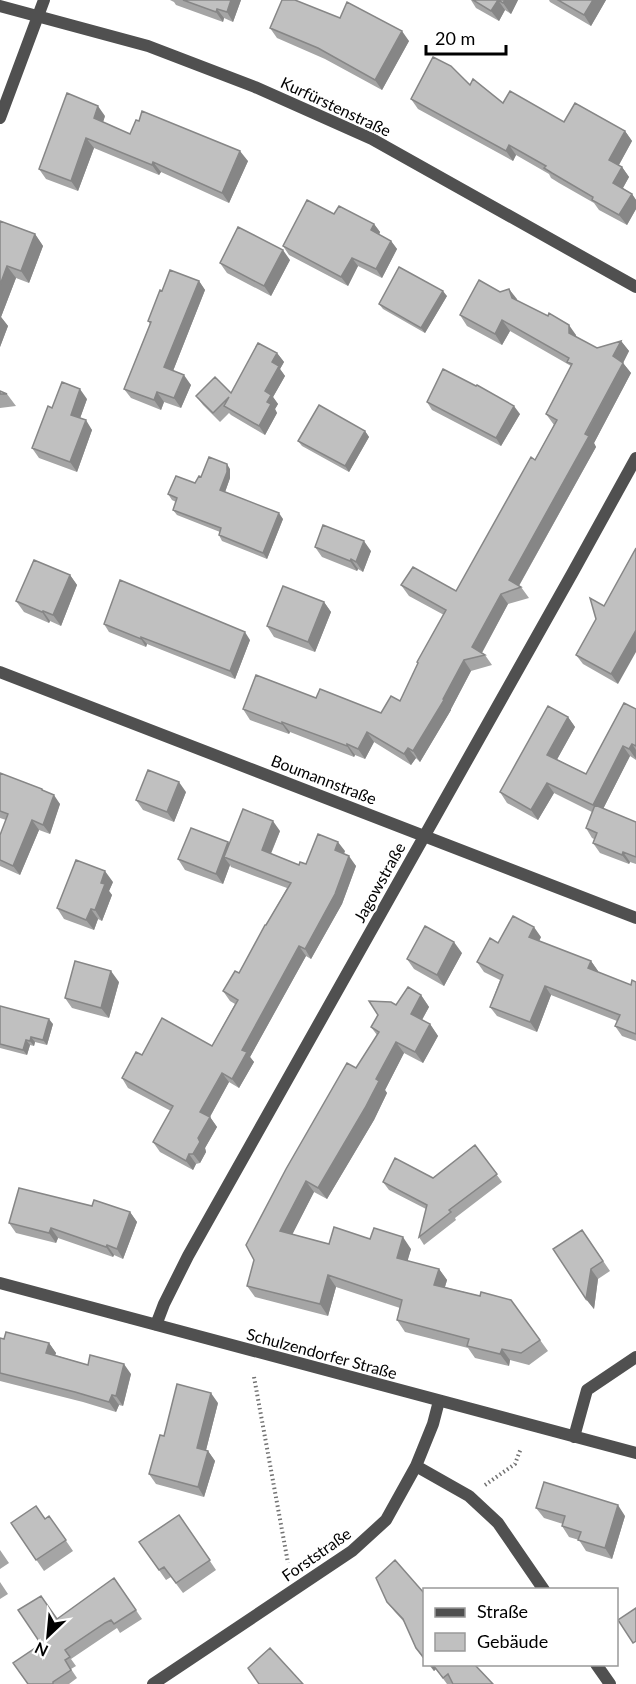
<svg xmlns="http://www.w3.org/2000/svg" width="636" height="1684" viewBox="0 0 636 1684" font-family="Lato,sans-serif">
<rect width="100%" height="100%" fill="#fff"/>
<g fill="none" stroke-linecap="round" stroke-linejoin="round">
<path stroke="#727272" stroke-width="4" stroke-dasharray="1.5 3" stroke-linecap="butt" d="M254,1377L288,1563
M485,1485L515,1464L521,1448"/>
<path stroke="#505050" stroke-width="12" d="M0,6L148,46L255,87L372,139L636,287
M0,118L44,0
M0,672L636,918
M0,1283L636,1453
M156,1325L164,1304L188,1256L573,572L636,458
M574,1437L587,1390L636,1357
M416,1466L469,1496L498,1523L544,1590
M596,1664L610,1684
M153,1684L352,1551L386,1520L416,1466L433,1424L439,1401"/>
</g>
<path fill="#a5a5a5" d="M170,0H241L233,22L224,18L223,22L176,5L174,2Z
M471,0H518L511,14L505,10L499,21L476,8Z
M549,0H606L591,26L550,2Z
M340,18L409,41L382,90L325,59L277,38L270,28Z
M470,85L503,103L564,122L625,131L632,141L619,165L622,167L629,177L623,188L632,194L636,200V209L627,225L599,210L594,203L559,183L551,178L549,174L516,155L513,161L418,109L411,99Z
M105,116L103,122L130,134L248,161L229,203L161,172L159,175L94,148L78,191L46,179L39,169Z
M334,214L374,224L380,232L379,235L391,241L397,249L382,278L358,266L348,286L289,255L283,246Z
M0,221L35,234L43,246L29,283L16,278L1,317L8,326L0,347Z
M290,260L271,296L227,273L220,263Z
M199,281L205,290L173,371L191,385L181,408L164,402L161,410L131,398L124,389L150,324L148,321L162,291Z
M509,289L517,301L576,335V337L597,348L621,341L629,351L623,363L631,373L594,443L596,447L519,586L521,587L529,598L508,604L482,653L485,655L492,665L471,671L451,709V710L420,762L416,758L411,765L374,742L365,759L355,755L354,757L290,732L289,734L250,720L243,709L316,698L381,713L400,701L418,664L417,662L444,615L409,596L401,585L456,591L535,460L554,425L546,414L571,366L510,331L502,345L467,326L460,315L500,292Z
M447,296L425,333L383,309L379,304Z
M277,353L284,362L280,369L285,376L273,397L278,404L275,409L277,413L265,435L231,415L229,413L220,422L203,405L196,396L231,393Z
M0,391L7,394L16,406L0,408Z
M87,399L80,418L92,430L77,472L39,458L32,448L52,408Z
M427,402L520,414L501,446L432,410Z
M365,431L369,437L349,472L302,446L298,441Z
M230,469V478L225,492L283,519L267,559L222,541L219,535L220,532L177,515L173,510L176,502L172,500L168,494L195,483L201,477Z
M315,547L371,551L363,572L358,569L357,571L322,557Z
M70,575L77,585L61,626L50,621L49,623L24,612L16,601Z
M324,602L331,612L315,652L274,637L267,626Z
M604,606L618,684L583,664L576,655Z
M104,624L250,640L235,679L147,644L146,647L109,632Z
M636,709V760L630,756L603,809L636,822V864L630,862L629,864L600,853L593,843L594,839L592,838L586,828L592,812L554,793L538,820L507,803L500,792L568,717L575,727L557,759L586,774Z
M0,773L42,789L44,791L60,804L50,834L39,830L20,875L0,866V835L6,820L0,818Z
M186,792L174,822L143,810L136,800Z
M280,831L271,854L299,865L306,864L345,851L344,854L356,866L342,904L311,959L306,956L250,1057L254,1062L239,1088L229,1082L210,1117L217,1127L205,1148L206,1152L200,1163L196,1164L193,1170L160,1152L153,1142L171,1111L128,1088L122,1078L142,1055L212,1046L235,1004L230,1001L223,991L239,973L287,888L231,867L230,865L223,884L185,870L178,859L228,842L230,844Z
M113,882L109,891L112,895L102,921L98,919L94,930L64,919L57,908Z
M541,937L539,941L591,961L598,971L597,972L631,985L636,982V1041L622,1036L615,1026L617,1021L551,995L537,1032L497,1016L490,1007L500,980L484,972L477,962L498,943Z
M462,953L444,986L414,969L407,959Z
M119,982L109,1018L72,1008L65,998Z
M421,995L429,1007L422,1020L430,1024L438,1036L423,1063L404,1053L385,1090L387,1093L374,1120L327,1199L314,1192L292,1234L329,1244L370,1239L411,1249L407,1261L439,1269L447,1280L445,1287L480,1296L511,1300L548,1351L529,1365L510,1360L509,1366L475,1358L468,1348L405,1332L397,1320L400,1308L336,1287L328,1316L255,1297L247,1286L356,1068L377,1035L371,1027L396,1005Z
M0,1006L53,1024L47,1045L35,1042L34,1046L30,1045L27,1055L0,1048Z
M475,1145L502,1182L455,1218L456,1220L424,1245L419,1237L426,1209L389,1190L383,1182L433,1178Z
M92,1206L130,1212L137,1222L123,1259L114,1255L113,1257L58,1238L56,1243L16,1233L9,1223Z
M582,1230L610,1271L598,1279L594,1309L586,1299Z
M0,1338L49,1343L56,1353L55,1355L88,1365L131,1374L123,1406L119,1405L116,1412L83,1402L0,1381Z
M218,1403L206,1450L208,1451L215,1461L204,1497L156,1484L149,1474L164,1436Z
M536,1508L625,1516L612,1559L586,1551L579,1540L569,1537L562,1526L563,1524L544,1518Z
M179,1515L216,1570L183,1593L171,1577L166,1580L139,1542Z
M49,1516L73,1551L44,1571L11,1523L45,1519Z
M0,1550L9,1563L0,1569Z
M114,1578L142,1619L120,1633L117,1628L111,1632L71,1659L76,1666L71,1669L77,1678L69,1684H28L41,1644L57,1619Z
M0,1582L8,1594L0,1599Z
M424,1593V1660L416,1648L405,1623L395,1612L387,1602Z
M429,1665H475L493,1684H447L436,1669L434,1671Z"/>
<path fill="#868686" d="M231,0H241L233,22L227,12Z
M498,0L505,10L499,21L491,11Z
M505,0H518L511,14L503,3Z
M593,0H606L591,26L584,15Z
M217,9L224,18L223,22L216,12Z
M402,31L409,41L382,90L375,80Z
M98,106L105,116L101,128L94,118Z
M625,131L632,141L616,170L609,160Z
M86,138L94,148L78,191L71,181Z
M509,145L516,155L513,161L506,151Z
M240,151L248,161L229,203L222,193Z
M153,162L161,172L159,175L152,165Z
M622,167L629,177L620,193L613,183Z
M632,194L636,200V209L627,225L619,215Z
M374,224L380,232L377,239L371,230Z
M35,234L43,246L29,283L21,271Z
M391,241L397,249L382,278L376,269Z
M283,250L290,260L271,296L264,286Z
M352,258L358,266L348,286L341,277Z
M7,266L16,278L1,317L8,326L0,347V285Z
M199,281L205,290L171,376L164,367Z
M509,289L517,299L519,309L512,298Z
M443,291L447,296L425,333L421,328Z
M502,320L510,331L502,345L495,334Z
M569,325L576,335L577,344L569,333Z
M621,341L629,351L621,367L613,356Z
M277,353L284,362L280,369L285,376L273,397L278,404L275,409L277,413L265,435L259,426L267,402L265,391L272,362Z
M623,363L631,373L594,443L596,447L517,589L509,580Z
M184,375L191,385L181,408L174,398Z
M80,389L87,399L78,424L71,415Z
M157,392L164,402L161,410L154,400Z
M514,406L520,414L501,446L496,438Z
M86,420L92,430L77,472L70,462Z
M365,431L369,437L349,472L345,466Z
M227,464L230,469V478L224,495L220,490Z
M279,513L283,519L267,559L263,553Z
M364,541L371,551L363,572L356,562Z
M351,559L358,569L357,571L350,561Z
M70,575L77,585L61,626L53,615Z
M501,594L508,604L480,656L472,647Z
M324,602L331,612L315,652L308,642Z
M43,611L50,621L49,623L42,612Z
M636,630V652L618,684L611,674Z
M245,632L250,640L235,679L230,671Z
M141,637L147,644L146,647L141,639Z
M464,660L471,671L451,709V710L420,762L413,751Z
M568,717L575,727L554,765L547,755Z
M282,722L290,732L289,734L282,724Z
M367,732L374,742L365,759L358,749Z
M347,744L355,755L354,757L347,746Z
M632,744L636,750V759L629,749Z
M623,746L630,756L600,815L593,805Z
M408,748L416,758L411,765L404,754Z
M179,782L186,792L174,822L167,812Z
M547,783L554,793L538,820L531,810Z
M54,795L60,804L50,834L43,825Z
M32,820L39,830L20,875L13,866Z
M273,821L280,831L268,860L262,850Z
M228,842L235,852L224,857L230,865L223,884L216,874Z
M338,842L345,851L341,859L335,850Z
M623,852L630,862L629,864L622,855Z
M349,856L356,866L342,904L311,959L305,949Z
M105,871L113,882L109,891L112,895L102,921L95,910L101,883Z
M91,909L98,919L94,930L86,920Z
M534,927L541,937L536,947L529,937Z
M454,942L462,953L444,986L437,975Z
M299,946L306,956L250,1057L254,1062L239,1088L232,1079L242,1050Z
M591,961L598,971L594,978L588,968Z
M111,971L119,982L109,1018L101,1008Z
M545,986L551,995L537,1032L530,1022Z
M421,995L429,1007L419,1025L411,1014Z
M49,1019L53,1024L47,1045L43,1040Z
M430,1024L438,1036L423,1063L415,1052Z
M31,1037L35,1042L34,1046L30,1041Z
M26,1040L30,1045L27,1055L23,1050Z
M396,1042L404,1053L385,1090L387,1093L374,1120L327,1199L318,1188Z
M222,1073L229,1082L207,1122L200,1112Z
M210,1117L217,1127L205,1148L206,1152L200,1163L193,1154L198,1138Z
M189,1154L196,1164L193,1170L186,1161Z
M306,1181L314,1192L288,1243L280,1231Z
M130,1212L137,1222L123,1259L117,1249Z
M51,1228L58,1238L56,1243L49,1233Z
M403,1237L411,1249L405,1270L397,1258Z
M107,1245L114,1255L113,1257L106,1247Z
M439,1269L447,1280L442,1296L434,1285Z
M591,1269L598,1279L594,1309L586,1299Z
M328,1275L336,1287L328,1316L320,1304Z
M49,1343L56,1353L53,1363L46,1353Z
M502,1349L510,1360L509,1366L500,1354Z
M124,1364L131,1374L123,1406L116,1396Z
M211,1393L218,1403L204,1458L197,1448Z
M112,1395L119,1405L116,1412L109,1402Z
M208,1451L215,1461L204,1497L198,1487Z
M618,1505L625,1516L612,1559L605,1548Z
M430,1665H433L436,1669L434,1671Z"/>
<path fill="#c0c0c0" stroke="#868686" stroke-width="1.5" d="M183,0H231L227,12L217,9L216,12Z
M282,0H295L340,18L347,2L402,31L375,80L318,48L270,28Z
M473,0H498L491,11Z
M498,0H505L503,3Z
M558,0H593L584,15Z
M433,57L451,66L470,85L473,79L503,103L510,91L564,122L575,103L625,131L609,160L622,167L613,183L632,194L619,215L592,200L593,197L552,173L544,168L546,166L509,145L506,151L411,99Z
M67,93L98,106L94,118L130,134L136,120L139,121L142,111L240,151L222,193L153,162L152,165L86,138L71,181L39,169Z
M307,200L334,214L339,206L374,224L371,230L391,241L376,269L352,258L341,277L283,246Z
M0,221L35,234L21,271L7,266L0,285Z
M238,227L283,250L264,286L220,263Z
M399,267L443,291L421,328L379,304Z
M170,270L199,281L164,367L184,375L174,398L157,392L154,400L124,389L151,322L148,321L160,290L162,291Z
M479,280L500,292L509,289L512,298L548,316L549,313L569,325V333L597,348L621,341L613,356L623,363L585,434L589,436L509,580L521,587L501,594L472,647L485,655L464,660L443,699L444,700L413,751L408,748L404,754L367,732L358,749L347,744V746L282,722V724L243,709L256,675L316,698L320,689L381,713L391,696L400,701L418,663L417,662L446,610L401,585L413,567L456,591L531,457L535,460L557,420L546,414L572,364L567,362L569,358L502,320L495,334L460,315Z
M258,343L277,353L272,362L279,366L265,391L271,395L267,402L271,404L259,426L224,406L229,397L213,413L196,396L215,377L231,393Z
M443,369L476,386L477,385L514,406L496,438L427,402Z
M62,382L80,389L71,415L86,420L70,462L32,448L48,406L52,408Z
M0,391L7,394H0Z
M319,405L365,431L345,466L298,441Z
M209,457L227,464V472L220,490L279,513L263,553L219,535L221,528L173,510L177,498L168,494L176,476L195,483L199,476L201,477Z
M323,525L364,541L356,562L351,559L350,561L315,547Z
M636,548V630L611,674L576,655L596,619L590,598L604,606Z
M34,560L70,575L53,615L43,611L42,612L16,601Z
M120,580L245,632L230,671L141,637V639L104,624Z
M283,586L324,602L308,642L267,626Z
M624,703L636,709V746L632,744L629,749L623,746L593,805L547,783L531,810L500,792L548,706L568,717L547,755L586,774Z
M148,770L179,782L167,812L136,800Z
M0,773L42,789V790L54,795L43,825L32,820L13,866L0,860V835L8,814L0,811Z
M595,805L636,822V857L623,852L622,855L593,843L597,833L586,828Z
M243,809L273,821L262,850L299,865L300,862L306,864L318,834L338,842L335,850L349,856L335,894L305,949L299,946L242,1050L247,1052L232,1079L222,1073L200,1112L210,1117L198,1138L200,1142L193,1154H189L186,1161L153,1142L173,1106L122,1078L136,1052L142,1055L162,1018L212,1046L238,1000L223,991L235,971L239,973L265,925H266L291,883L224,857Z
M191,828L228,842L216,874L178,859Z
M76,860L105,871L101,883L105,884L95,910L91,909L86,920L57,908Z
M513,916L534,927L529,937L591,961L588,968L631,985L632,980L636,982V1034L615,1026L620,1015L545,986L530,1022L490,1007L503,975L477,962L490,938L498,943Z
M425,926L454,942L437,975L407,959Z
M75,961L111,971L101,1008L65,998Z
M408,987L421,995L411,1014L430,1024L415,1052L396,1042L376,1079L379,1081L365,1108L318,1188L306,1181L280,1231L329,1244L334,1227L370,1239L374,1228L403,1237L397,1258L439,1269L434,1285L480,1296L481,1292L511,1300L540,1340L521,1353L502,1349L500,1354L467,1346L469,1339L397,1320L402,1300L328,1275L320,1304L247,1286L254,1260L246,1245L286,1169L347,1063L356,1068L379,1032L371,1027L378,1015L369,1001L391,1002L396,1005Z
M0,1006L49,1019L43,1040L31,1037L30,1041L26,1040L23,1050L0,1044Z
M475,1145L497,1174L449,1210L451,1212L419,1237L427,1205L383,1182L395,1158L433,1178Z
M19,1188L92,1206L94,1200L130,1212L117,1249L107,1245L106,1247L51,1228L49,1233L9,1223Z
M582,1230L603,1261L591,1269L586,1299L553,1249Z
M6,1332L49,1343L46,1353L88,1365L90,1355L124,1364L116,1396L112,1395L109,1402L75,1392L0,1373V1338L4,1339Z
M177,1384L211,1393L197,1448L208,1451L198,1487L149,1474L160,1435L164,1436Z
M544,1482L618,1505L605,1548L578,1540L581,1532L562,1526L565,1516L536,1508Z
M36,1506L45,1519L49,1516L66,1540L36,1560L11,1523Z
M179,1515L210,1560L176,1583L164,1567L159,1570L139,1542Z
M395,1560L424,1593V1658L416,1648L403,1619L387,1602L376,1578Z
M114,1578L136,1610L114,1624L111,1620L105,1623L65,1650L70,1657L65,1660L71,1670L53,1682V1684H28L13,1663L41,1644L18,1610L41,1596L57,1619Z
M636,1608V1641L633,1643L618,1620Z
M270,1648L303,1684H259L248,1668Z
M433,1665H475L493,1684H453L448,1674L443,1678Z"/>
<g text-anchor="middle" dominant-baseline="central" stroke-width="4.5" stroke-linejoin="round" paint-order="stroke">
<g font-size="16" fill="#000" stroke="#fff">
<text transform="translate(336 106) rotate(25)">Kurfürstenstraße</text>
<text transform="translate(324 779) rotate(21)">Boumannstraße</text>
<text transform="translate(379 882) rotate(-61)">Jagowstraße</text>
<text transform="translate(322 1353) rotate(15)">Schulzendorfer Straße</text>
<text transform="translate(316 1554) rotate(-35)">Forststraße</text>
</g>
</g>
<rect x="423" y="1588" width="195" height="78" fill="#ffffff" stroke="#999999" stroke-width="1.5"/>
<rect x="435" y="1608" width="30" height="9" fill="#505050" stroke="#999999" stroke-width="1.5"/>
<text x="477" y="1618" font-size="18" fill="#000000">Straße</text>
<rect x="435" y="1633" width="30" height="18" fill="#c0c0c0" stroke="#999999" stroke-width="1.5"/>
<text x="477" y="1648" font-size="18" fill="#000000">Gebäude</text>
<g transform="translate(48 1636) rotate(206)" stroke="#ffffff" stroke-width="4.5" paint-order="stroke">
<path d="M0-4.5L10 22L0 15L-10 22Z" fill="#000000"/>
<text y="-9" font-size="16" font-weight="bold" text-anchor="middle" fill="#000000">N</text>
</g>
<path d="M426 45v9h80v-9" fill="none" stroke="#000000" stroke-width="3"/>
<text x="435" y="45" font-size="18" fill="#000000" stroke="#ffffff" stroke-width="4.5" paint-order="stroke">20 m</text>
</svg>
